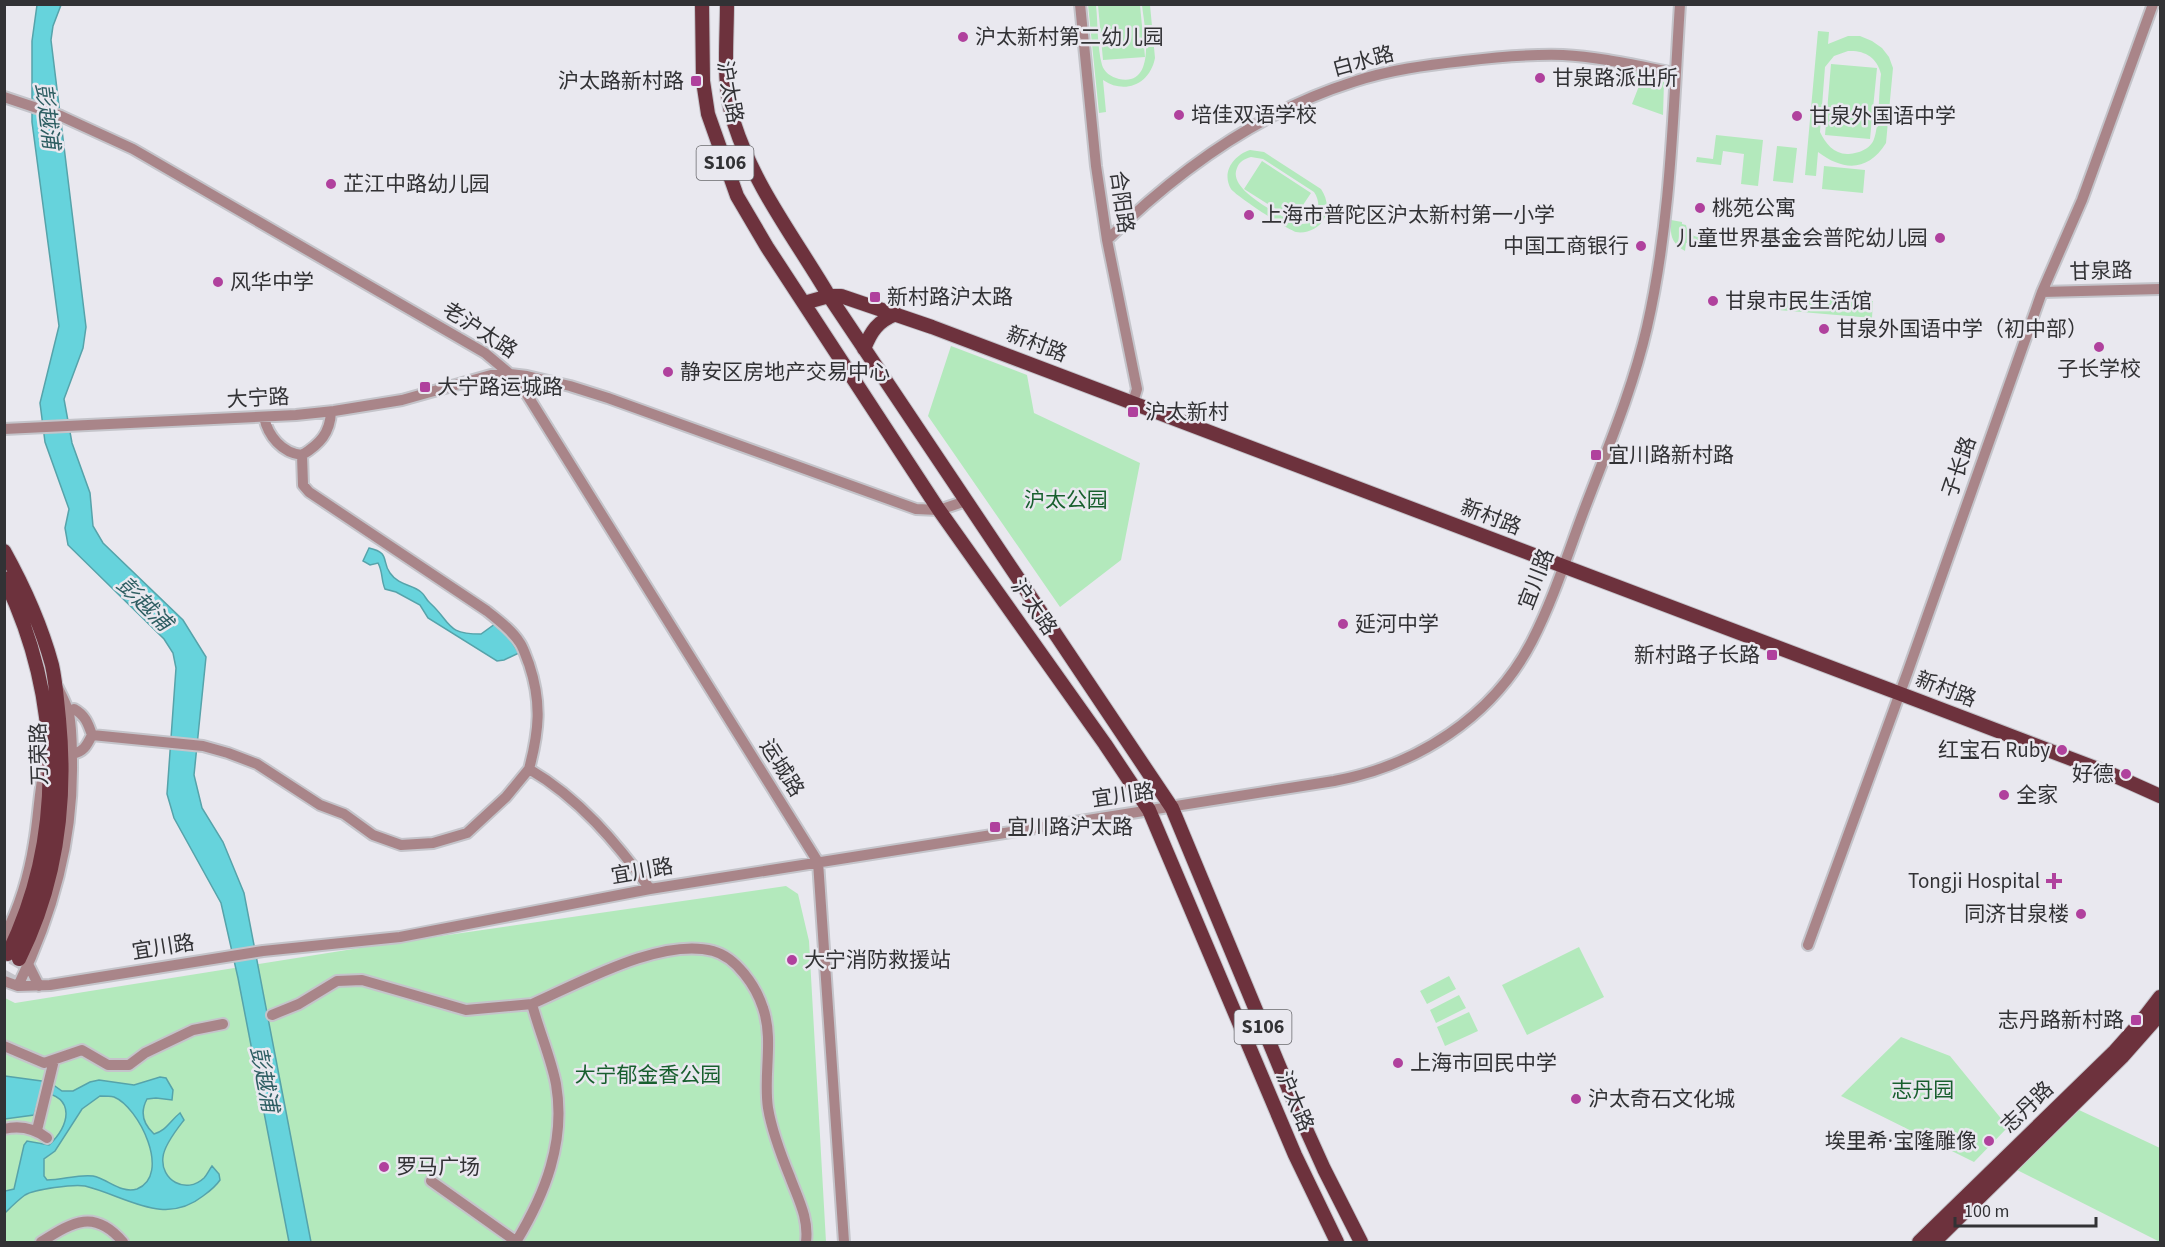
<svg xmlns="http://www.w3.org/2000/svg" width="2165" height="1247" viewBox="0 0 2165 1247" font-family="'Source Sans 3','Noto Sans SC',sans-serif">
<rect width="100%" height="100%" fill="#e9e8ef"/>
<path fill="#b3e9bc" fill-rule="evenodd" d="M1088,5H1096C1098,24 1097,46 1102,65C1104,72 1111,77 1119,79C1158,87 1144,25 1142,5H1150L1155,58C1150,84 1125,95 1103,80L1106,112L1099,113Z
M1098,5H1140L1145,57L1103,60Z
M1818,31L1829,32L1828,44L1848,36H1860L1872,41L1882,48L1889,57L1893,68L1886,143C1868,172 1843,171 1818,152L1816,176L1805,175ZM1848,51C1864,50 1877,57 1881,74C1879,89 1879,127 1874,139C1871,149 1857,154 1847,154C1834,154 1825,143 1820,132L1825,67L1834,56Z
M1831,64L1877,68L1870,139L1825,135Z
M1621,69L1657,77L1664,82L1663,115L1632,104L1639,86L1618,78Z
M1716,135L1763,140L1758,186L1741,184L1744,154L1723,151L1721,165L1696,162L1697,157L1713,159Z
M1777,146L1797,148L1793,183L1773,181Z
M1250,150L1264,152L1321,189C1327,198 1329,208 1324,219C1319,228 1307,234 1296,232C1288,230 1236,196 1231,189C1221,172 1234,155 1250,150ZM1251,157L1263,159L1314,192C1325,208 1314,229 1294,223C1278,213 1227,190 1237,168C1239,162 1244,159 1251,157Z
M1262,161L1311,193L1293,220L1244,189Z
M1824,166L1865,170L1863,193L1822,189Z
M1671,220L1682,222V224L1686,225C1688,238 1700,237 1710,239L1709,246L1686,243L1685,251C1671,243 1670,235 1671,220Z
M1779,294L1873,301L1872,318L1778,310Z
M951,346L1027,375L1034,413L1140,463L1121,560L1060,607L928,416Z
M786,886L798,894L809,941L826,1242H5V998L15,1003L372,946Z
M1579,947L1604,997L1527,1035L1502,985Z
M1449,976L1456,989L1427,1004L1420,991Z
M1459,995L1466,1008L1436,1023L1430,1010Z
M1469,1012L1478,1031L1445,1046L1437,1027Z
M1901,1037L1950,1056L2008,1127L1974,1162L1841,1096Z
M2079,1110L2160,1148V1242L2017,1170Z"/>
<path fill="#66d3dc" stroke="#56a3aa" stroke-width="1.5" fill-rule="evenodd" d="M37,5H61L53,26L51,40L86,327L83,348L64,399L72,443L90,493L93,526L103,543L183,620L206,657L194,775L202,808L223,842L244,893L311,1242H289L238,978L221,903L174,818L167,794L176,668L173,653L164,639L68,545L65,528L69,509L45,442L40,403L59,326L32,122V41Z
M369,548C391,553 381,561 390,573C399,586 412,584 421,592C425,595 426,600 430,603C452,623 445,634 481,634L495,624L508,636L519,653L504,660L497,661L428,618L420,605L396,592L385,589C381,580 383,572 378,563L370,565L363,561Z
M5,1076L49,1082L62,1091H73L90,1082L99,1080L134,1085L160,1077L166,1078L173,1090L172,1100L156,1098L147,1099C140,1112 143,1124 154,1134C166,1131 170,1121 180,1113L184,1120C177,1129 164,1145 163,1157C160,1180 186,1195 204,1178C207,1175 209,1170 212,1166L219,1174L220,1180C216,1186 210,1191 203,1196C164,1227 126,1196 85,1186C74,1184 35,1189 25,1195C18,1200 11,1207 5,1213V1191L14,1189L24,1145L27,1141L49,1145C70,1126 76,1097 41,1092L34,1115L5,1119ZM100,1096C104,1096 110,1096 114,1097C139,1107 172,1175 137,1189C121,1194 108,1179 93,1176C79,1174 62,1180 47,1180L44,1176V1159L55,1151L82,1109Z"/>
<g fill="none" stroke-linecap="round" stroke-linejoin="round">
<path stroke="#c4c4ca" stroke-width="14" stroke-dasharray="14 7" stroke-linecap="butt" d="M4,985L19,959"/>
<defs>
<path id="minor" d="M1080,4L1096,166L1107,240L1137,389L1133,402
M4,97L61,116L133,149L485,353L510,374L526,393L818,862L844,1242
M1107,240C1177,171 1258,112 1353,82C1388,70 1427,65 1464,61C1497,57 1530,54 1563,55C1601,57 1638,66 1675,73
M2042,292L2160,289
M331,412C330,433 320,444 302,455L303,485L309,492L487,611C498,620 512,630 520,643C524,649 526,657 529,664C542,703 539,731 529,769C579,798 617,843 650,889
M264,417C268,436 282,453 302,455
M4,429L296,415L334,411L402,400L491,375L510,374L527,376L570,386L608,398L916,509L939,510L966,501
M69,712L74,709C85,715 88,723 92,735L203,746L228,753L257,764L320,805L344,814L373,835L401,845L433,843L467,833L506,797L529,769
M72,754C84,752 87,745 92,735
M4,937C19,908 29,875 34,843C39,815 39,787 46,760
M1808,945L1908,671L2042,292L2082,200L2153,4
M28,964L39,986
M4,981L18,986L50,985L263,951L400,937L650,889L1334,781C1416,766 1493,717 1532,641C1553,600 1567,556 1583,513C1606,452 1632,392 1647,327C1671,222 1673,112 1680,4
M18,986C52,916 73,842 72,764C72,748 72,730 69,714C67,705 62,696 58,688
M532,1004C580,983 661,937 713,951C736,957 756,986 763,1008C774,1040 763,1075 768,1108C772,1132 781,1155 790,1177C798,1199 809,1218 806,1242
M272,1015L299,1004L337,981L362,980L466,1010L532,1004C539,1031 551,1058 556,1084C566,1142 545,1194 516,1242
M4,1046L44,1063L82,1050L108,1065H129L145,1053L193,1030L223,1024
M4,1129C20,1125 35,1129 47,1138
M37,1130L54,1060
M431,1181L517,1242
M41,1242C73,1222 94,1208 123,1242"/>
<path id="major" d="M702,4L703,81L708,114L737,196L767,247L939,510L1105,744L1149,810L1295,1155L1337,1242
M727,4C727,43 722,86 734,123C754,186 796,240 829,296L1172,808L1297,1109L1324,1169L1361,1242
M804,303L829,296H841L932,327L1922,702L2111,774L2160,796
M864,349C871,331 878,321 896,314
M4,551C24,587 41,625 52,665C56,683 57,701 59,719C67,802 56,885 19,959
M4,578C62,697 66,835 8,954
M1919,1242L2115,1051L2140,1023L2160,997
M1934,1242L2122,1057L2160,1014"/>
</defs>
<use href="#minor" stroke="#c4c4ca" stroke-width="14"/>
<use href="#major" stroke="#c4c4ca" stroke-width="16"/>
<use href="#minor" stroke="#a98589" stroke-width="10"/>
<use href="#major" stroke="#6d323d" stroke-width="14"/>
</g>
<g fill="#b0419d" stroke="#e9e8ef" stroke-width="2">
<circle cx="963" cy="37" r="6"/>
<circle cx="1540" cy="78" r="6"/>
<rect x="690" y="75" width="12" height="12" rx="3"/>
<circle cx="1179" cy="115" r="6"/>
<circle cx="1797" cy="116" r="6"/>
<circle cx="331" cy="184" r="6"/>
<circle cx="1700" cy="208" r="6"/>
<circle cx="1249" cy="215" r="6"/>
<circle cx="1940" cy="238" r="6"/>
<circle cx="1641" cy="246" r="6"/>
<circle cx="218" cy="282" r="6"/>
<rect x="869" y="291" width="12" height="12" rx="3"/>
<circle cx="1713" cy="301" r="6"/>
<circle cx="1824" cy="329" r="6"/>
<circle cx="2099" cy="347" r="6"/>
<circle cx="668" cy="372" r="6"/>
<rect x="419" y="381" width="12" height="12" rx="3"/>
<rect x="1127" y="406" width="12" height="12" rx="3"/>
<rect x="1590" y="449" width="12" height="12" rx="3"/>
<circle cx="1343" cy="624" r="6"/>
<rect x="1766" y="649" width="12" height="12" rx="3"/>
<circle cx="2062" cy="750" r="6"/>
<circle cx="2126" cy="774" r="6"/>
<circle cx="2004" cy="795" r="6"/>
<rect x="989" y="821" width="12" height="12" rx="3"/>
<path d="M2051 872h6v6h6v6h-6v6h-6v-6h-6v-6h6z"/>
<circle cx="2081" cy="914" r="6"/>
<circle cx="792" cy="960" r="6"/>
<rect x="2130" y="1014" width="12" height="12" rx="3"/>
<circle cx="1398" cy="1063" r="6"/>
<circle cx="1576" cy="1099" r="6"/>
<circle cx="1989" cy="1141" r="6"/>
<circle cx="384" cy="1167" r="6"/>
</g>
<g text-anchor="middle" dominant-baseline="central" stroke-width="5" stroke-linejoin="round" paint-order="stroke">
<g fill="#e9e8ef" stroke="#69696d" stroke-width="1.5">
<rect x="696.5" y="146" width="57" height="34" rx="4.5"/>
<rect x="1234.5" y="1010" width="57" height="34" rx="4.5"/>
</g>
<g font-size="20" font-weight="bold" fill="#323235">
<text x="725" y="163">S106</text>
<text x="1263" y="1027">S106</text>
</g>
<g font-size="21" fill="#323235" stroke="#e9e8ef" text-anchor="start">
<text x="975" y="37">沪太新村第二幼儿园</text>
<text x="1552" y="78">甘泉路派出所</text>
<text x="684" y="81" text-anchor="end">沪太路新村路</text>
<text x="1191" y="115">培佳双语学校</text>
<text x="1809" y="116">甘泉外国语中学</text>
<text x="343" y="184">芷江中路幼儿园</text>
<text x="1712" y="208">桃苑公寓</text>
<text x="1261" y="215">上海市普陀区沪太新村第一小学</text>
<text x="1928" y="238" text-anchor="end">儿童世界基金会普陀幼儿园</text>
<text x="1629" y="246" text-anchor="end">中国工商银行</text>
<text x="230" y="282">风华中学</text>
<text x="887" y="297">新村路沪太路</text>
<text x="1725" y="301">甘泉市民生活馆</text>
<text x="1836" y="329">甘泉外国语中学（初中部）</text>
<text x="2099" y="369" text-anchor="middle">子长学校</text>
<text x="680" y="372">静安区房地产交易中心</text>
<text x="437" y="387">大宁路运城路</text>
<text x="1145" y="412">沪太新村</text>
<text x="1608" y="455">宜川路新村路</text>
<text x="1355" y="624">延河中学</text>
<text x="1760" y="655" text-anchor="end">新村路子长路</text>
<text x="2050" y="750" text-anchor="end">红宝石 Ruby</text>
<text x="2114" y="774" text-anchor="end">好德</text>
<text x="2016" y="795">全家</text>
<text x="1007" y="827">宜川路沪太路</text>
<text x="2040" y="881" text-anchor="end">Tongji Hospital</text>
<text x="2069" y="914" text-anchor="end">同济甘泉楼</text>
<text x="804" y="960">大宁消防救援站</text>
<text x="2124" y="1020" text-anchor="end">志丹路新村路</text>
<text x="1410" y="1063">上海市回民中学</text>
<text x="1588" y="1099">沪太奇石文化城</text>
<text x="1977" y="1141" text-anchor="end">埃里希·宝隆雕像</text>
<text x="396" y="1167">罗马广场</text>
</g>
<g font-size="21" fill="#323235" stroke="#e9e8ef">
<text transform="translate(1363 61) rotate(-15)">白水路</text>
<text transform="translate(730 92) rotate(80)">沪太路</text>
<text transform="translate(1122 202) rotate(82)">合阳路</text>
<text transform="translate(2101 271) rotate(-2)">甘泉路</text>
<text transform="translate(480 330) rotate(33)">老沪太路</text>
<text transform="translate(1037 344) rotate(21)">新村路</text>
<text transform="translate(258 398) rotate(-3)">大宁路</text>
<text transform="translate(1959 467) rotate(-71)">子长路</text>
<text transform="translate(1491 517) rotate(21)">新村路</text>
<text transform="translate(1536 579) rotate(-69)">宜川路</text>
<text transform="translate(1034 607) rotate(55)">沪太路</text>
<text transform="translate(1946 689) rotate(21)">新村路</text>
<text transform="translate(39 754) rotate(-92)">万荣路</text>
<text transform="translate(782 768) rotate(58)">运城路</text>
<text transform="translate(1123 795) rotate(-8)">宜川路</text>
<text transform="translate(642 871) rotate(-10)">宜川路</text>
<text transform="translate(163 947) rotate(-9)">宜川路</text>
<text transform="translate(1295 1101) rotate(67)">沪太路</text>
<text transform="translate(2027 1107) rotate(-44)">志丹路</text>
</g>
<g font-size="21" fill="#185f2e" stroke="#e9e8ef">
<text x="1066" y="500">沪太公园</text>
<text x="648" y="1075">大宁郁金香公园</text>
<text x="1923" y="1090">志丹园</text>
</g>
<g font-size="22" font-style="italic" fill="#2e5e62" stroke="#e9e8ef">
<text transform="translate(47 116) rotate(83)">彭越浦</text>
<text transform="translate(144 604) rotate(44)">彭越浦</text>
<text transform="translate(264 1079) rotate(79)">彭越浦</text>
</g>
</g>
<rect width="2165" height="1247" fill="none" stroke="#323235" stroke-width="12"/>
<path d="M1955 1217v9h141v-9" fill="none" stroke="#323235" stroke-width="3"/>
<text x="1964" y="1217" font-size="18" fill="#323235" stroke="#e9e8ef" stroke-width="4.5" paint-order="stroke">100 m</text>
</svg>
